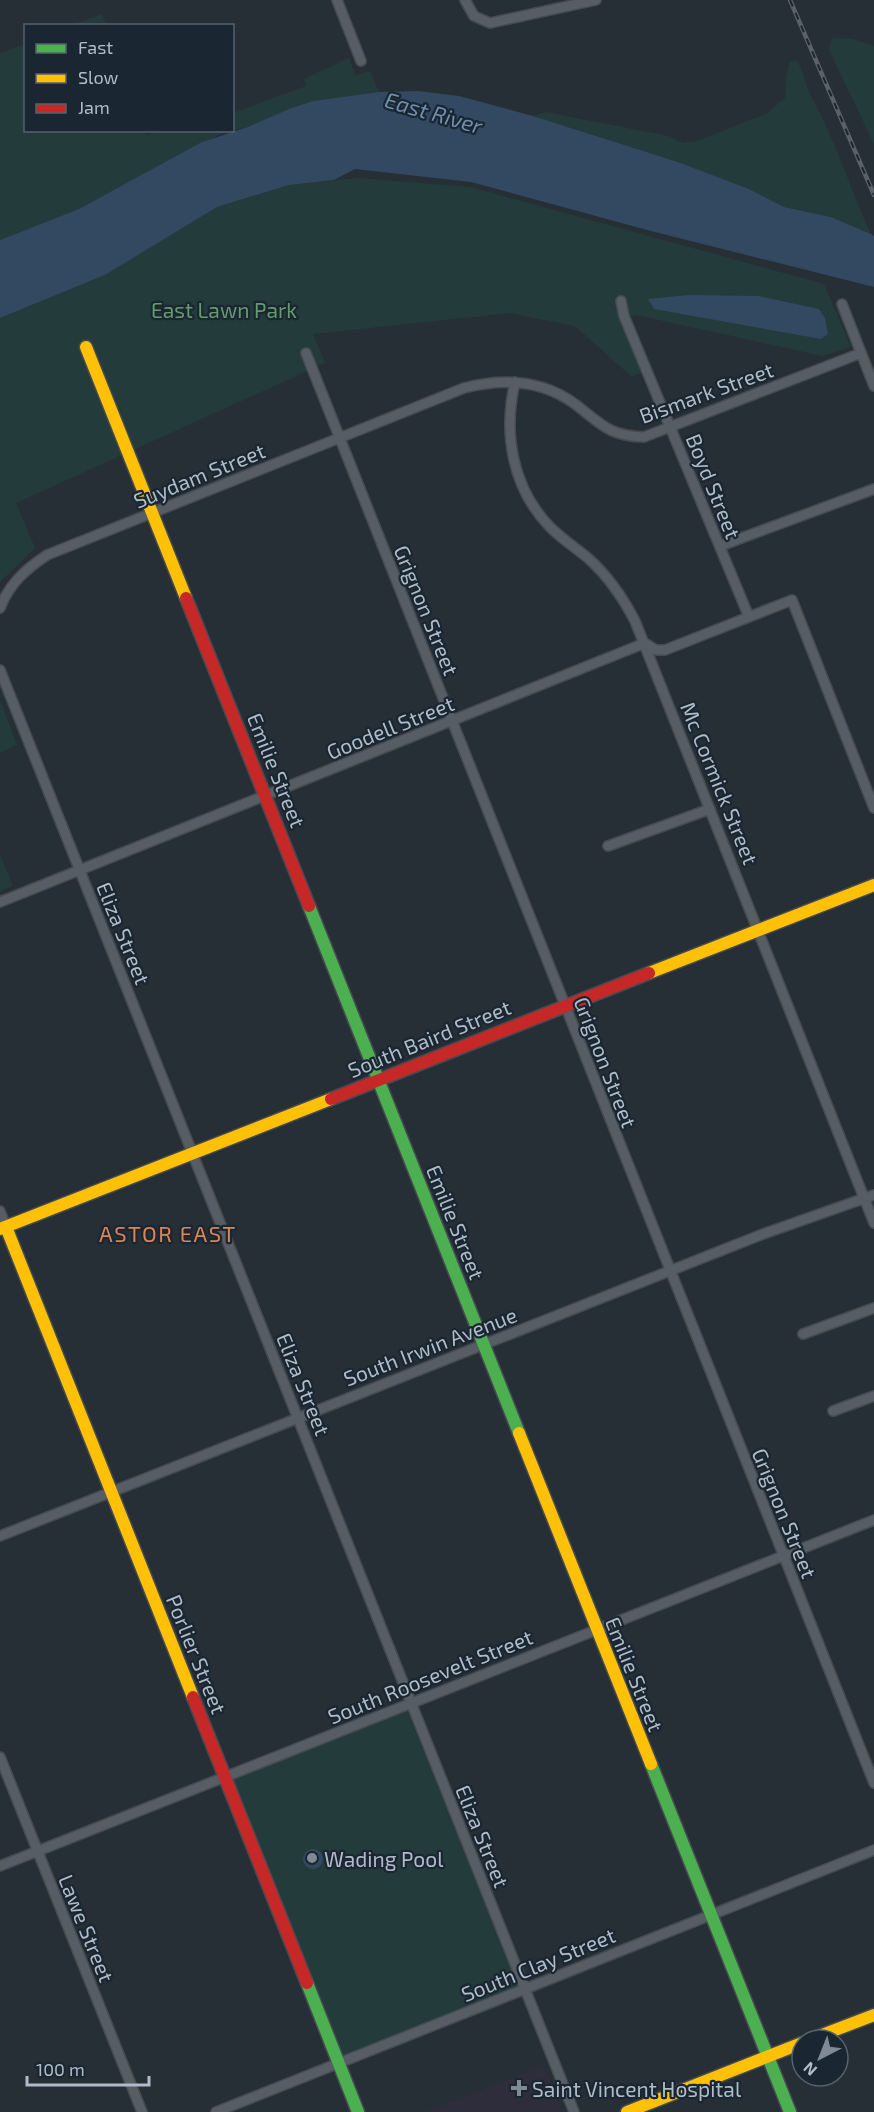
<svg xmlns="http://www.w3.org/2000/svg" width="874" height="2112" viewBox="0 0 874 2112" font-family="'Exo 2',sans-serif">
<rect width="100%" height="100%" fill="#272f36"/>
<path fill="#2d2d3c" d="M544,2065L563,2112H425Z"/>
<path fill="#243b3c" d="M102,14L106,25H72Z
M832,38L853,39L874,46V144L829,50Z
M25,44L26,130H145L146,135L168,130H232L233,113L306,86L304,79L349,58L355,75L370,71L379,92L313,101L248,127L221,134L79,209L0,240V53Z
M790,61H797C804,72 805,85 811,96C836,141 849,187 871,234L831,217L784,207L749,189L678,162L533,116L546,112L668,136L683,143L697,141L766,114L785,98L786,77Z
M358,178L470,187L824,284L851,347L823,356L636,315L622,320L643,372L632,377L575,326L510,313L313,334L325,363L16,503L35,548L0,582V318L105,275L217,207L289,185Z
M0,700L17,745L0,753Z
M0,855L13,886L0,891Z
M407,1710L518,1987L344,2056L233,1778Z"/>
<path fill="#324961" d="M418,91L459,96L533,116L678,162L749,189L784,207L831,217L871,234L874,236V287L651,231L471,182L355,169L334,180L289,185L217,207L105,275L0,318V240L79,209L202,142L248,127L289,109L313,101L379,92Z
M689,295L758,296L819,309L825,318L828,334L821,339L654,309L648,299Z
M303 1859a10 10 0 1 1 20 0a10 10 0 1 1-20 0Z"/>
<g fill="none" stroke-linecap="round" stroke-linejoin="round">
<defs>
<path id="street" d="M337,0L361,61
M465,0L474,16L490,23L596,0
M621,301L624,316L749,617
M842,304L874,386
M306,353L874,1783
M515,382C503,433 512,488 550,527C562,539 576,548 589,559C609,577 623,598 635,621L874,1223
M720,546L874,489
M0,608C9,584 26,569 47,555L464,388C503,378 542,380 575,404C601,424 609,436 644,437L861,353
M0,670L574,2112
M608,846L710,809
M0,902L645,643L656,650H665L792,600L874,808
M0,1211L6,1227
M803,1334L874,1308
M833,1411L874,1396
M0,1536L763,1234L874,1195
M0,1757L142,2112
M0,1866L874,1520
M216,2112L874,1850"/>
<path id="fast" d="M309,906L519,1433
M651,1764L790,2112
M307,1983L358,2112"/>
<path id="slow" d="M86,347L186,598
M649,973L874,885
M6,1227L193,1697
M0,1229L331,1099
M519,1433L651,1764
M809,2040L874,2015
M627,2112L802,2043"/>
<path id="jam" d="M186,598L309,906
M331,1099L649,973
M193,1697L307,1983"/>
</defs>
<use href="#street" stroke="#454b51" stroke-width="12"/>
<use href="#fast" stroke="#454b51" stroke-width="15"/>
<use href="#slow" stroke="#454b51" stroke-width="15"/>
<use href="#jam" stroke="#454b51" stroke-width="15"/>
<use href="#street" stroke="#575d64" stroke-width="9"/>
<use href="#fast" stroke="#4caf50" stroke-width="12"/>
<use href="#slow" stroke="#ffc107" stroke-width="12"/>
<use href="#jam" stroke="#c62828" stroke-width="12"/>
<defs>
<path id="rail" d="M790,0L874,195"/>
</defs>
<use href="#rail" stroke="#5a6168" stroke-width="4.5"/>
<use href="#rail" stroke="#1a2631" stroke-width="2" stroke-dasharray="7" stroke-linecap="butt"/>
</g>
<g fill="#808a95" stroke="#1a2631" stroke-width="2">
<circle cx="312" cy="1858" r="6"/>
<path d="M516 2079h6v6h6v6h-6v6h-6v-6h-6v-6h6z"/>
</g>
<g text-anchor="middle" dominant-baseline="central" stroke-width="4.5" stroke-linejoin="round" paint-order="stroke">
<g font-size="21" fill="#659b6d" stroke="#1a2631">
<text x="224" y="309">East Lawn Park</text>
</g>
<g font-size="21" fill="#b0bbc8" stroke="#1a2631">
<text transform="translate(706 392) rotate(-20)">Bismark Street</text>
<text transform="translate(199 475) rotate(-22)">Suydam Street</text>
<text transform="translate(714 486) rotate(68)">Boyd Street</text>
<text transform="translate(427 610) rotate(68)">Grignon Street</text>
<text transform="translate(390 727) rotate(-22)">Goodell Street</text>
<text transform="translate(277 770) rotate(68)">Emilie Street</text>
<text transform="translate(720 783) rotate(68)">Mc Cormick Street</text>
<text transform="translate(124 933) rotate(68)">Eliza Street</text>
<text transform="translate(429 1038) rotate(-22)">South Baird Street</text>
<text transform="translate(606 1062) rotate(69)">Grignon Street</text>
<text transform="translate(456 1222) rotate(68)">Emilie Street</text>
<text transform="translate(430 1346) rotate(-21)">South Irwin Avenue</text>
<text transform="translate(304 1384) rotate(68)">Eliza Street</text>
<text transform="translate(785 1513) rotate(68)">Grignon Street</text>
<text transform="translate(197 1654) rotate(68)">Porlier Street</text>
<text transform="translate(635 1674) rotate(68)">Emilie Street</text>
<text transform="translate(430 1676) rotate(-22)">South Roosevelt Street</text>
<text transform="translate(483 1836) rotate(68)">Eliza Street</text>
<text transform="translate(87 1928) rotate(68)">Lawe Street</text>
<text transform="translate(538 1964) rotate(-22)">South Clay Street</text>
</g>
<g font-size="21" fill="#b0bbc8" stroke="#1a2631" text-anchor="start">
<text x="324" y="1858">Wading Pool</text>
<text x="532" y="2088">Saint Vincent Hospital</text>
</g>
<g font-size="22" font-style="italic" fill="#6e8fae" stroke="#1a2631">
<text transform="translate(434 112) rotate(16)">East River</text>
</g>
<g font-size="22" letter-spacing="1.5" fill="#db8558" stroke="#1a2631">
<text x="168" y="1233">ASTOR EAST</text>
</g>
</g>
<rect x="24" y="24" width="210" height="108" fill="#1a2631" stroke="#56626d" stroke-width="1.5"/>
<rect x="36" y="44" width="30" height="9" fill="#4caf50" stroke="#56626d" stroke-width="1.5"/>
<text x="78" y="54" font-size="18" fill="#b0bbc8">Fast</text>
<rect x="36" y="74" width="30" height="9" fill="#ffc107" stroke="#56626d" stroke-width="1.5"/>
<text x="78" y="84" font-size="18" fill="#b0bbc8">Slow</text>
<rect x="36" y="104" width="30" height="9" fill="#c62828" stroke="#56626d" stroke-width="1.5"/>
<text x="78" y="114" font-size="18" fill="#b0bbc8">Jam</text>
<g transform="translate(820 2058) rotate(222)"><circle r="28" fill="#1a2631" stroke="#56626d" stroke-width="1.5"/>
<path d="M0-4.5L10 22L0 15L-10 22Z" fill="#808a95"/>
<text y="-9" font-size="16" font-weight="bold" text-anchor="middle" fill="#b0bbc8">N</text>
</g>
<path d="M27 2076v9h122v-9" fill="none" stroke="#b0bbc8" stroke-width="3"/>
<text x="36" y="2076" font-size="18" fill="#b0bbc8" stroke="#1a2631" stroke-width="4.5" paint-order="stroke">100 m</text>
</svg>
